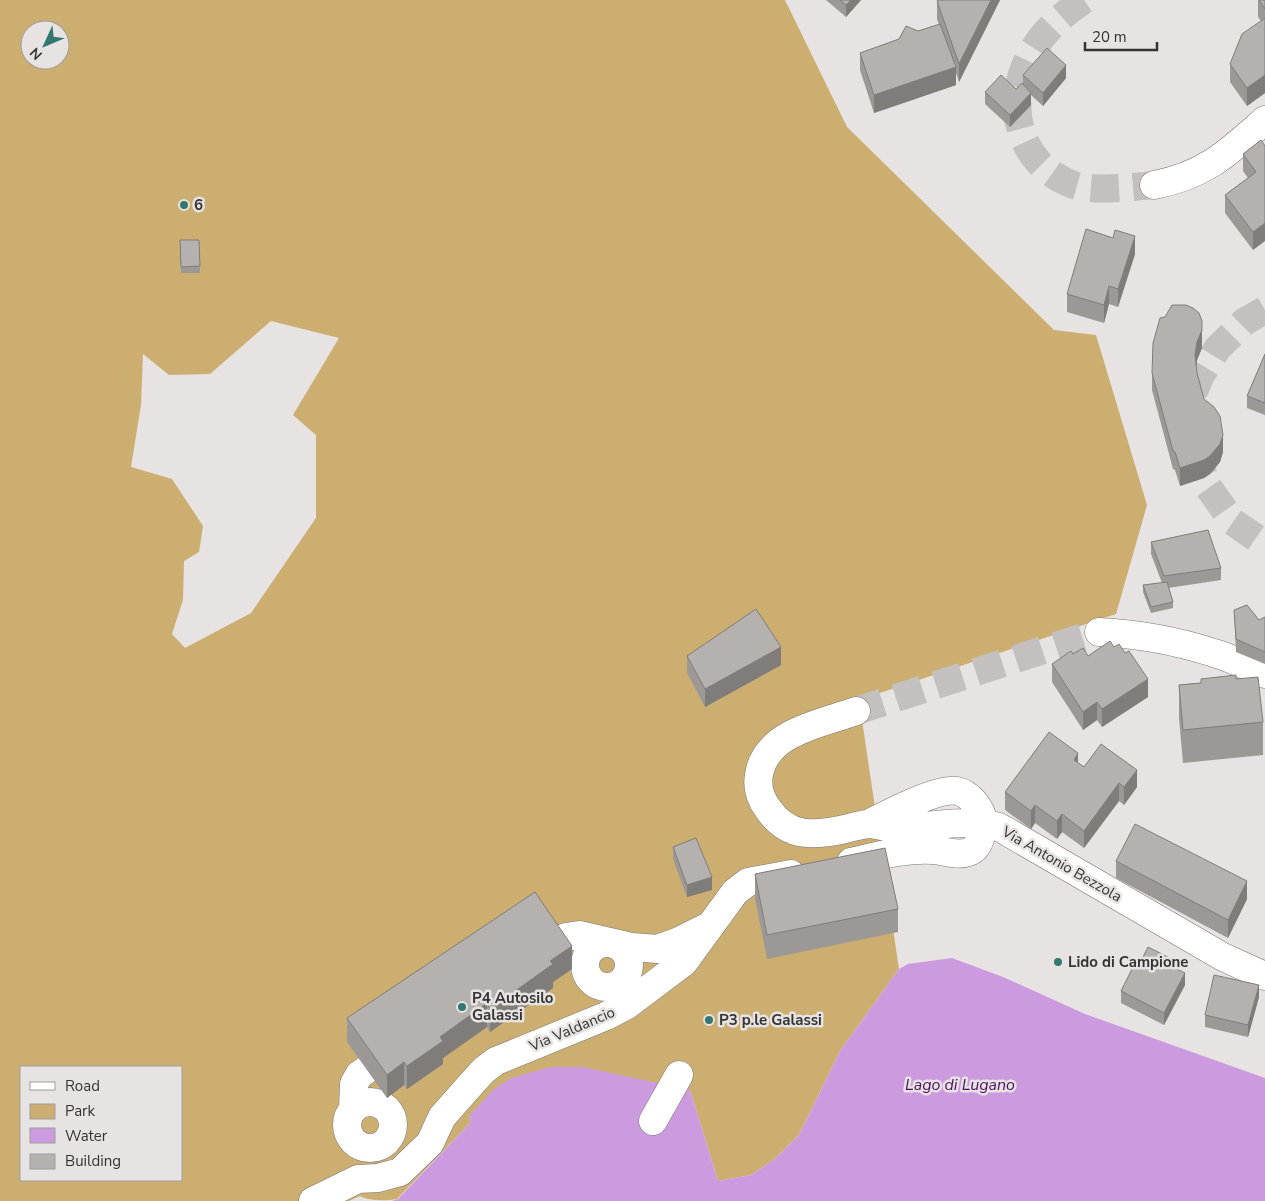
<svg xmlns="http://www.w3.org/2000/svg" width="1265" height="1201" viewBox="0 0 1265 1201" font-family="'Nunito Sans',sans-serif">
<rect width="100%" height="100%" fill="#e7e3e2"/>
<path fill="#cbae70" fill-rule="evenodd" d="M0,0H785L847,127L1054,330L1096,335L1147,505L1116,614L859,700L899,969L840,1051L799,1135L775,1159L751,1175L718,1181L690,1090L469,1116L471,1122L397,1199C386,1201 369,1201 360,1196L349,1201H0ZM30,30H60V60H30ZM271,321L339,338L293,415L316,435V518L251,613L185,648L172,634L183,600L184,561L199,552L203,526L172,479L131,467L141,405L143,354L169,375L210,374ZM21,1067H181V1180H21Z"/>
<path fill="#cc9bdf" d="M952,958L1003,977L1085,1014L1265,1078V1201H392L398,1199L471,1122L469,1116L494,1089L511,1078L550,1067H583L690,1090L718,1181L751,1175L775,1159L799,1135L840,1051L899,969L908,964Z"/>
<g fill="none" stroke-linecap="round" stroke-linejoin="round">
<path stroke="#c3c0bf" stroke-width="28" stroke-dasharray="28 14" stroke-linecap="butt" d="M1084,0C1062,15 1042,32 1029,57C1004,106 1019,166 1074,185C1093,192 1133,187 1154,185
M1265,310L1244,322L1217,349L1200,377L1192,396L1193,427L1197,454L1206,484L1233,522L1265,544
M856,711L1099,632"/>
<defs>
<path id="minor" d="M1154,185C1204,176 1228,153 1265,120
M1099,632C1138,634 1177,641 1214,653C1232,658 1248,667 1265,674
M856,711C823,723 770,731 760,770C756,784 759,797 768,809C788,838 814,836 845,829C853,827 860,825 868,824C875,824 883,827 890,827C927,829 963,817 999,827L1223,957L1265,976
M851,862C878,856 906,848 934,850C946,851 959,857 971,851C977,848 979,842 981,836C982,831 984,825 983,821C982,809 969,793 957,791C938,787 886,815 868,824
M585 965a22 22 0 1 1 44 0a22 22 0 1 1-44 0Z
M534,955L553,942L566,937L579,935L631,947L658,949L677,942L707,927
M347 1125a23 23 0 1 1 46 0a23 23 0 1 1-46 0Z
M353,1110L354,1084L359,1075L397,1048
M653,1121L679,1075
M313,1201L358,1179L378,1178L400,1172L430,1143L442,1117L473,1082L484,1070L496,1061L606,1016L627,1005L684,962L735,892L748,882L791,874"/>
</defs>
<use href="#minor" stroke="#7b7776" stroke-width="29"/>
<use href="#minor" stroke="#fff" stroke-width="28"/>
</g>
<path fill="#9c9896" d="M826,0H861L846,17Z
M939,0H1000L959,82L956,73V85L874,113L860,70V53L899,39L918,31L939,25L937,19V1Z
M1258,0H1265V93L1247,106L1230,82V64L1261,21L1258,17Z
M1023,75L1066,78L1043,106L1031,95V105L1010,127L985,104V92L1016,89L1023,84Z
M1261,140L1253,250L1225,213V195L1248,178L1243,171V154Z
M180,240H199L200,273H181Z
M1135,254L1118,307L1109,304L1104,323L1067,312V294Z
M1165,317L1202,321V348L1197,360L1196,367L1197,373L1204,399L1223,452L1220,462L1210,474L1204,478L1180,486L1175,470L1173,469L1152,390V373Z
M1265,354V415L1247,408V396Z
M1151,542L1221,568V580L1168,588L1173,602V608L1151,613L1143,592V585L1162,583L1151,554Z
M1234,610L1259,620L1265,617V664L1236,652Z
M1073,654L1088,656L1148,697L1102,727L1097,720L1083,730L1052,682V664Z
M687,656L781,665L705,707L687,673Z
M1236,679L1263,722V755L1183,763L1179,718V685Z
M1078,763L1084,767L1137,787L1124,805L1119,801L1084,848L1062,832L1057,839L1035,823L1031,829L1005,810V792Z
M673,847L712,890L687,897L673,859Z
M1116,861L1247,899L1228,938L1116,878Z
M755,874L898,909V932L767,959L755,898Z
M1142,959L1168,964L1185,985L1164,1025L1121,1003V991Z
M572,969L553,982V988L490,1032L487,1027L443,1058V1064L407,1089L404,1085L387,1098L347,1042V1018Z
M1259,997L1248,1037L1205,1027V1015Z"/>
<path fill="#7f7c7a" d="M851,0H861L846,17V5Z
M991,0H1000L959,82V64Z
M1066,65V78L1043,106V93Z
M956,67V85L874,113V95Z
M1265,75V93L1247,106V88Z
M1031,93V105L1010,127V115Z
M1265,223V241L1253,250V232Z
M1135,236V254L1118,307V289Z
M1109,286V304L1104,323V305Z
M1202,330V348L1197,360L1195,373V355L1197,342Z
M1223,435V452L1220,462L1210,474L1204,478L1180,486V468Z
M781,647V665L705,707V689Z
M1148,679V697L1102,727V709Z
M1097,702V720L1083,730V712Z
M1078,753V771L1074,760Z
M1137,770V787L1124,805V787Z
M1119,783V801L1084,848V831Z
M1035,805V823L1031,829V811Z
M1062,814V832L1057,839V821Z
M712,877V890L687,897V885Z
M1247,881V899L1228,938V920Z
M572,946V969L553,982V988L490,1032V1009L550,961Z
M1185,973V985L1164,1025V1013Z
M1259,985V997L1248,1037V1025Z
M487,1003V1027L443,1058V1064L407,1089V1066L440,1037Z
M404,1062V1085L387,1098V1075Z"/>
<path fill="#b5b1af" stroke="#7f7c7a" d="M840,0H851L846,5Z
M939,0H991L959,64L937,1Z
M1259,0H1265V9Z
M1265,18V75L1247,88L1230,64L1242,34Z
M940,24L956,67L874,95L860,53L899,39L906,26L918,31Z
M1047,48L1066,65L1043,93L1023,75Z
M1001,75L1016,89L1022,83L1031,93L1010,115L985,92Z
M1261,140L1265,146V223L1253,232L1225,195L1256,172L1243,154Z
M1086,229L1113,238L1115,230L1135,236L1118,289L1109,286L1104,305L1067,294Z
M180,240H199L200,266L181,267Z
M1172,305H1186L1193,308L1199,313L1202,321V330L1197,342L1195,355L1197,373L1204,399L1214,407L1220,416L1223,435L1220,444L1210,456L1204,460L1180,468L1175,452L1173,451L1152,373L1153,343L1160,318L1165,317Z
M1265,354V403L1247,396Z
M1208,530L1221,568L1164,576L1151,542Z
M1167,582L1173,602L1151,607L1143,585Z
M1247,605L1259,620L1265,617V652L1236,639L1234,610Z
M756,609L781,647L705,689L687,656Z
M1110,641L1114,647L1119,644L1125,653L1129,651L1148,679L1102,709L1097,702L1083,712L1052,664L1071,651L1073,654L1083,648L1088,656Z
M1236,675V679L1258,677L1263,722L1183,730L1179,685L1201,683V679Z
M1049,732L1078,753L1074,760L1084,767L1101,744L1137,770L1124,787L1119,783L1084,831L1062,814L1057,821L1035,805L1031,811L1005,792Z
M1135,824L1247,881L1228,920L1116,861Z
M696,838L712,877L687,885L673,847Z
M885,848L898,909L767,935L755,874Z
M535,892L572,946L550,961L553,964L490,1009L487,1003L440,1037L443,1041L407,1066L404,1062L387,1075L347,1018Z
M1148,947L1168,957L1165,963L1185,973L1164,1013L1121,991L1138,957L1142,959Z
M1214,975L1259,985L1248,1025L1205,1015Z"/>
<g fill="#33786f" stroke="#e7e3e2" stroke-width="2">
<circle cx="184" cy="205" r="5"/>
<circle cx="1058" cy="962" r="5"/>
<circle cx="462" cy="1007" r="5"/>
<circle cx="709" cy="1020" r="5"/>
</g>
<g text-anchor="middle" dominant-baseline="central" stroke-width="5" stroke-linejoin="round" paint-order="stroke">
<g font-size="15" font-weight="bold" fill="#353333" stroke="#e7e3e2" text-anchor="start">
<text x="194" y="205">6</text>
<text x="1068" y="962">Lido di Campione</text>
<text x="472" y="998">P4 Autosilo<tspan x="472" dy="17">Galassi</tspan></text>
<text x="719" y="1020">P3 p.le Galassi</text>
</g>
<g font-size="15" fill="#353333" stroke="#e7e3e2">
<text transform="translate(1062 864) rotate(30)">Via Antonio Bezzola</text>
<text transform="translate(572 1029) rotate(-23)">Via Valdancio</text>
</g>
<g font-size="16" font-style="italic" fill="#4e1062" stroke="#e7e3e2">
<text x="960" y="1085">Lago di Lugano</text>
</g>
</g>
<rect x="20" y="1066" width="162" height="115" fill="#e7e3e2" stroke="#a09d9c"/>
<rect x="30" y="1082" width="25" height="8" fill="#ffffff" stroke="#a09d9c"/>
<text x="65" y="1091" font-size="15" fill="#353333">Road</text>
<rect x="30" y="1104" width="25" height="15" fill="#cbae70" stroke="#a09d9c"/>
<text x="65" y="1116" font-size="15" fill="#353333">Park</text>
<rect x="30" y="1128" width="25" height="15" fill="#cc9bdf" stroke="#a09d9c"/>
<text x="65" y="1141" font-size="15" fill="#353333">Water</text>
<rect x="30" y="1154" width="25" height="15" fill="#b5b1af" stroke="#a09d9c"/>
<text x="65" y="1166" font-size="15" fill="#353333">Building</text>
<g transform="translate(45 45) rotate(226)"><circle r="24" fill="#e7e3e2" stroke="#a09d9c"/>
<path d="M0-4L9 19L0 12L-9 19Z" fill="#33786f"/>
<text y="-8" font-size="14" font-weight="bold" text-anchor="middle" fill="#353333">N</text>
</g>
<path d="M1085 42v8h72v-8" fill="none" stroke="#353333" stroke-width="2.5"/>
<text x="1092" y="42" font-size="15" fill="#353333" stroke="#e7e3e2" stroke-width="4" paint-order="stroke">20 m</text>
</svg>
